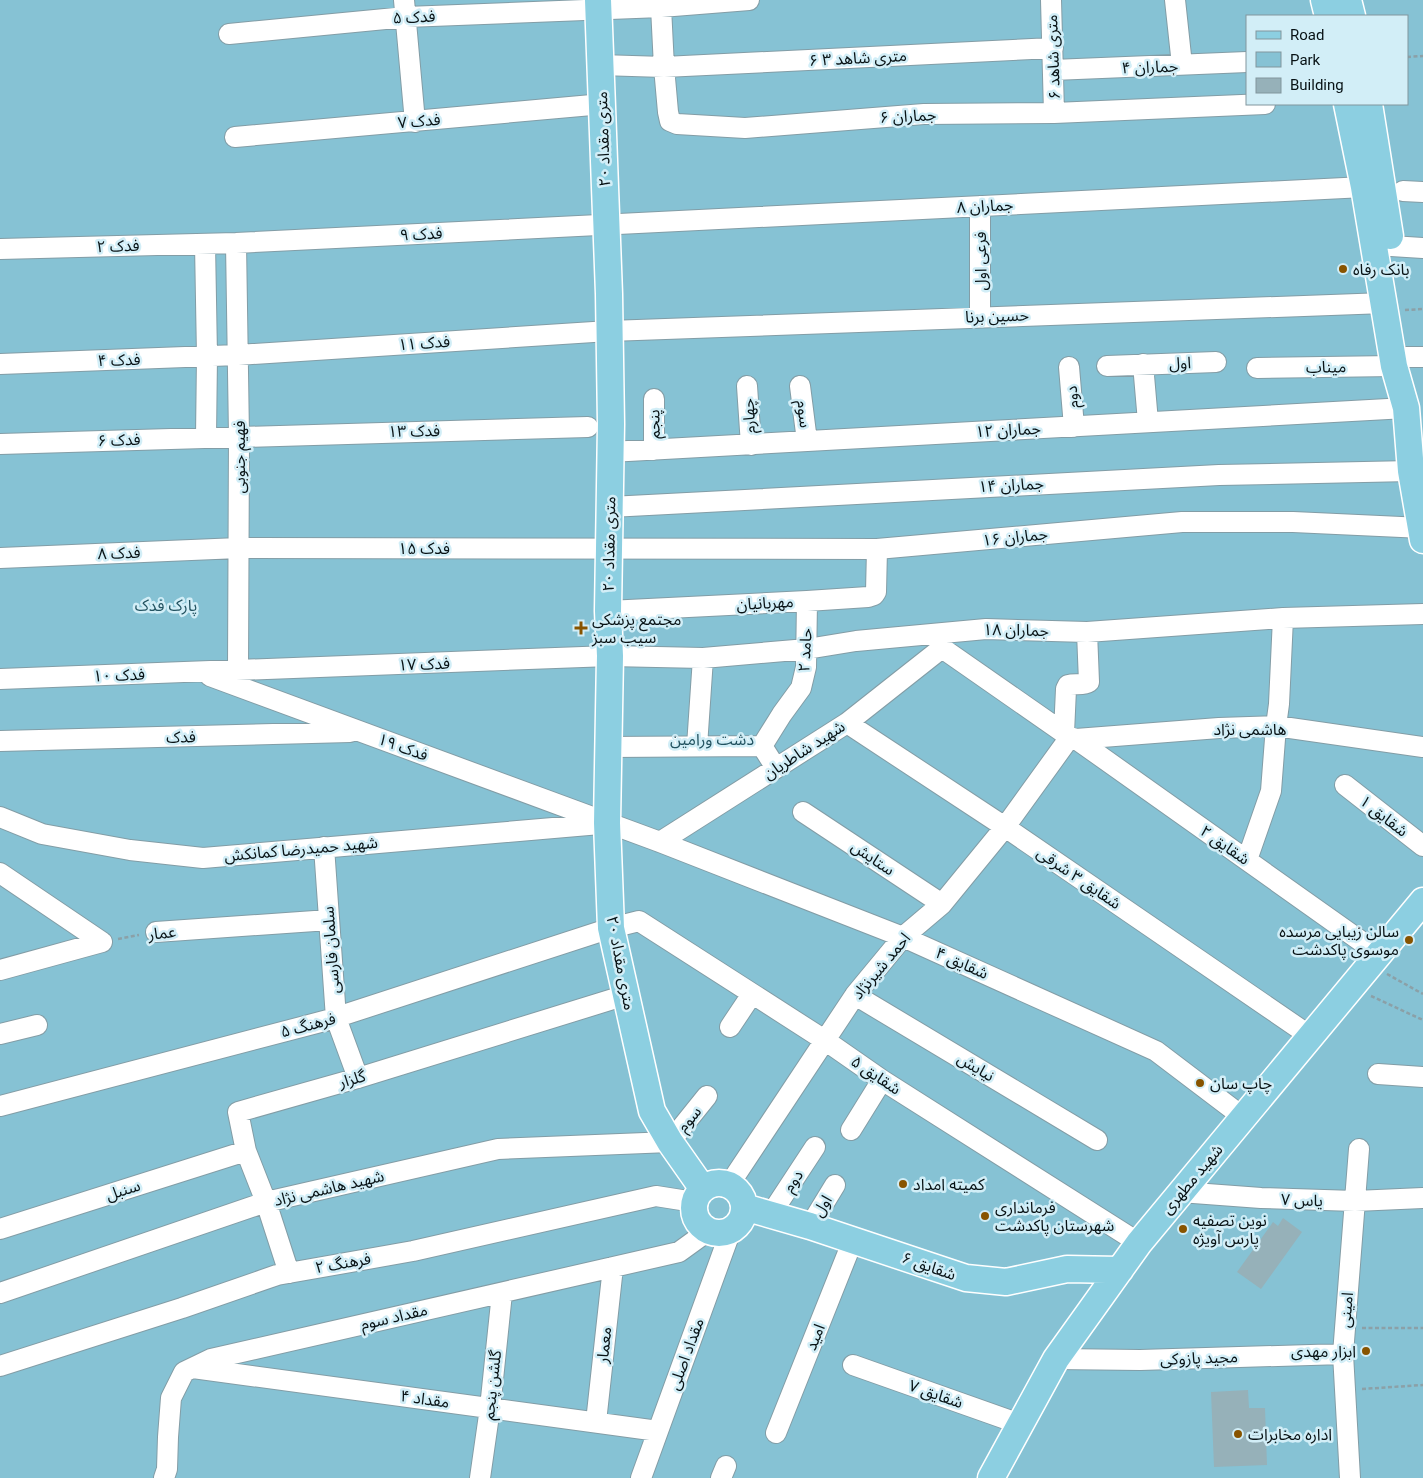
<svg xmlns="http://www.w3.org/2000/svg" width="1423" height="1478" viewBox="0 0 1423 1478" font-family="Roboto,'Noto Sans Arabic',sans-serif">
<rect width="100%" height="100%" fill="#d2eef7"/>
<path fill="#86c2d4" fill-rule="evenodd" d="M0,0H1423V1478H0ZM1247,16H1407V104H1247Z"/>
<path fill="#96b1b9" d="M1283,1218L1302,1232L1261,1289L1237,1272L1273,1222L1278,1226Z
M1248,1390L1249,1408H1265L1267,1465L1214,1467L1211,1392Z"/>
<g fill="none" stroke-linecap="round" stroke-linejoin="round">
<defs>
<path id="minor" d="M404,0L415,122
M1051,0L1054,113
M1175,0L1182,65
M661,7L664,67L1053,48
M229,34L406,17L661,7L749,0
M600,65L664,67L668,112L670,121L677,124L745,128L924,114L1054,113L1265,104
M1053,70L1247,62
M235,137L603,104
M1403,191L1423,192
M980,206V317
M236,243L239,436L238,671
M205,244L207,356L206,437
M1391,246L1423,248
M0,249L236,243L1364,187
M1406,357H1423
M0,364L238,355L609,331L1385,303
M1143,364L1148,422
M1107,366L1216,362
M1069,367L1074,427
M1257,368L1394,366
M747,386L751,445
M800,386L807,441
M654,399V450
M0,444L588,427
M610,452L1406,408
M610,507L1219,475L1411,471
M0,558L239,548L877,549L1182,522H1293L1423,528
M608,611L807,601L868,597L874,595L876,592L877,549
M942,648L1064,733
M210,676L660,842L903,937L1156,1051L1243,1117
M0,679L610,656L703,658L807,649L856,641L986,629L1087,632L1283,618L1423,614
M847,723L1005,827L1310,1036
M1064,733L1066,689L1068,685C1075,683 1083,686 1089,682L1087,632
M1076,739L1219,728L1276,726L1423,747
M0,741L350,732
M697,746L703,658
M762,746L782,714L801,688L806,667L807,601
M609,747L762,746L776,768
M1345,785L1423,846
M803,812L942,904
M0,817L42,834L130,850L203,858L600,824
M660,842L847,723L942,648
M324,847L336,1018L358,1078
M1247,860L1271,791L1276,726L1279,704L1283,618
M0,873L102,942
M156,932L329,920
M0,970L102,942
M855,995L1097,1140
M730,1027L752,994
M0,1034L37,1025
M1378,1074L1423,1077
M0,1106L328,1020L611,928L639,921L826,1041L882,1080L1139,1243
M851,1130L882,1080
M729,1185L855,995L903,937L942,904L1005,827L1070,737L1076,739L1379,954
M1180,1192L1261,1198L1355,1201L1423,1198
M771,1214L815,1147
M810,1226L835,1185
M0,1229L246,1151
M289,1273L266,1202L246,1151L238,1112L358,1078L626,995
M0,1293L266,1202L498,1149L670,1142L707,1096
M1056,1359L1140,1360L1343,1354
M853,1365L1020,1424
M0,1366L182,1308L277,1275L413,1251L656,1196L694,1202
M193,1368L658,1431
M596,1422L613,1267
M776,1433L853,1240
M164,1478L167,1469L168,1437L171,1398L184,1372L211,1359L679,1252L708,1231
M480,1478L490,1408L502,1293
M641,1478L731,1230
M721,1478L726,1466
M1350,1478L1343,1354L1359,1149"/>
<path id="major" d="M598,0L609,294L611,424L608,611L610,656L607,823L611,928L652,1111L670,1142L703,1189
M1324,0L1328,16
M1348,0L1352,16
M1347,104L1364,187L1394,366L1406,408L1411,471L1423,540
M1369,104L1390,236
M694 1208a25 25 0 1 1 50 0a25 25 0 1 1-50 0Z
M744,1207L810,1226L966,1278L1006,1282L1067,1269L1120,1270
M991,1478L1056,1359L1139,1243L1423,901"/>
</defs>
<use href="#minor" stroke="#839da6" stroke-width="22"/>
<use href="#major" stroke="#fff" stroke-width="29"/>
<path stroke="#8ba0a7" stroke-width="2.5" stroke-dasharray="4 2.5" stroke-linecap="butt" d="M1407,57L1423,56
M1405,310L1423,309
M118,939L139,935
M1387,974L1423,994
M1371,996L1423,1020
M1362,1328H1423
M1362,1389L1423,1385"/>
<use href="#minor" stroke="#fff" stroke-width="20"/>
<use href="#major" stroke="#8ccfe1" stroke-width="26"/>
</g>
<g fill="#885400" stroke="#d2eef7" stroke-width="2">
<circle cx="1343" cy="269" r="5"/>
<path d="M578.5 620.5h5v5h5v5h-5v5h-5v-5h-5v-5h5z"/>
<circle cx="1409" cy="940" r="5"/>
<circle cx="1200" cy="1083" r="5"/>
<circle cx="903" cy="1184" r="5"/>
<circle cx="985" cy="1216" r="5"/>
<circle cx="1183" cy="1229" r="5"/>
<circle cx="1366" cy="1351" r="5"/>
<circle cx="1238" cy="1434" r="5"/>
</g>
<g text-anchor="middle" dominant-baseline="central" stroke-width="5" stroke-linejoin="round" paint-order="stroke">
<g font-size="16" fill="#081215" stroke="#d2eef7">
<text transform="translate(414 17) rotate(-3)">فدک ۵</text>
<text transform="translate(1053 57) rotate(-92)">۶ متری شاهد</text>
<text transform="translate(858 58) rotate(-3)">۶ متری شاهد ۳</text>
<text transform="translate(1150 67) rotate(-2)">جماران ۴</text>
<text transform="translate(908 116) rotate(-3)">جماران ۶</text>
<text transform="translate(419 121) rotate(-5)">فدک ۷</text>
<text transform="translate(603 139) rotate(-92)">۲۰ متری مقداد</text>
<text transform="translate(985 206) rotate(-3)">جماران ۸</text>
<text transform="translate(421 234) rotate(-3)">فدک ۹</text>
<text transform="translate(118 246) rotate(-2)">فدک ۲</text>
<text transform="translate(980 261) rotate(-90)">فرعی اول</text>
<text transform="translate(997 316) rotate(-2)">حسین برنا</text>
<text transform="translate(424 343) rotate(-4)">فدک ۱۱</text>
<text transform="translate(119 360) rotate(-2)">فدک ۴</text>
<text transform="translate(1180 363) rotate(-2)">اول</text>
<text transform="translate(1326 367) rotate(-1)">میناب</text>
<text transform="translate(1072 397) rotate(-95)">دوم</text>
<text transform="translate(804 414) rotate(83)">سوم</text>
<text transform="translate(749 416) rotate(-93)">چهارم</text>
<text transform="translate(654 424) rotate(-91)">پنجم</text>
<text transform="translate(1008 430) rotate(-3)">جماران ۱۲</text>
<text transform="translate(414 431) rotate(-1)">فدک ۱۳</text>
<text transform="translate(119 440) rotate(-2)">فدک ۶</text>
<text transform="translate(239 457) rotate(-90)">فهیم جنوبی</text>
<text transform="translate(1011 485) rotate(-3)">جماران ۱۴</text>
<text transform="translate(1015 537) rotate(-6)">جماران ۱۶</text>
<text transform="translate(609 544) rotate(-89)">۲۰ متری مقداد</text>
<text x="424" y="548">فدک ۱۵</text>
<text transform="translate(119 553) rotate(-2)">فدک ۸</text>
<text transform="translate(765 603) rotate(-3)">مهربانیان</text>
<text transform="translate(1016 630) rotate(1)">جماران ۱۸</text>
<text transform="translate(805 650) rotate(-87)">حامد ۲</text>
<text transform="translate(424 664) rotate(-2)">فدک ۱۷</text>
<text transform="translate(119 675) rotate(-2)">فدک ۱۰</text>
<text x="1250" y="729">هاشمی نژاد</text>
<text transform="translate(181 737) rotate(-1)">فدک</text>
<text transform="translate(403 747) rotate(20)">فدک ۱۹</text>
<text transform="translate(804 750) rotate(-33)">شهید شاطریان</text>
<text transform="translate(1384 816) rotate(38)">شقایق ۱</text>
<text transform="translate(1225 845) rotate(35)">شقایق ۲</text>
<text transform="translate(301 849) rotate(-5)">شهید حمیدرضا کمانکش</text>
<text transform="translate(873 858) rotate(34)">ستایش</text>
<text transform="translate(1079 878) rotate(34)">شقایق ۳ شرقی</text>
<text transform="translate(162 933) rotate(-6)">عمار</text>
<text transform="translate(331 950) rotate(-94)">سلمان فارسی</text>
<text transform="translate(621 963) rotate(79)">۲۰ متری مقداد</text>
<text transform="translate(962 963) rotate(24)">شقایق ۴</text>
<text transform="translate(881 966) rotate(-50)">احمد شیرنژاد</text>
<text transform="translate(308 1025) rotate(-15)">فرهنگ ۵</text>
<text transform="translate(976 1067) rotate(31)">نیایش</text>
<text transform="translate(876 1075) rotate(34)">شقایق ۵</text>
<text transform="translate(352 1079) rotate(-16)">گلزار</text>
<text transform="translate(689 1119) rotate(-51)">سوم</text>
<text transform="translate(1192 1179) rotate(-50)">شهید مطهری</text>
<text transform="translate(793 1181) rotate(-56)">دوم</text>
<text transform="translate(329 1188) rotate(-13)">شهید هاشمی نژاد</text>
<text transform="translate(123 1190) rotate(-18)">سنبل</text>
<text transform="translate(1302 1200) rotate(2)">یاس ۷</text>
<text transform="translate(822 1206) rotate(-59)">اول</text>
<text transform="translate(343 1263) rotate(-10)">فرهنگ ۲</text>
<text transform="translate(929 1266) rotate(19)">شقایق ۶</text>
<text transform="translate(1346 1310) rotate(-85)">امینی</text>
<text transform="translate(394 1317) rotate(-13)">مقداد سوم</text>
<text transform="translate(815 1337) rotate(-68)">امید</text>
<text transform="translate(604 1345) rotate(-84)">معمار</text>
<text transform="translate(686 1354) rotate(-70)">مقداد اصلی</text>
<text transform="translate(1199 1358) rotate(-2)">مجید پازوکی</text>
<text transform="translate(492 1385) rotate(-84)">گلشن پنجم</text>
<text transform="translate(936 1394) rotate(19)">شقایق ۷</text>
<text transform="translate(425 1399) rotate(8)">مقداد ۴</text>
</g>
<g font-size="16" fill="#081215" stroke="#d2eef7" text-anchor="start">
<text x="1353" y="269">بانک رفاه</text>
<text x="592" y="619">مجتمع پزشکی<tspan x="592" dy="18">سیب سبز</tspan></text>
<text x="1399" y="931" text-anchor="end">سالن زیبایی مرسده<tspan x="1399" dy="18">موسوی پاکدشت</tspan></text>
<text x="1210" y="1083">چاپ سان</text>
<text x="913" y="1184">کمیته امداد</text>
<text x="995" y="1207">فرمانداری<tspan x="995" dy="18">شهرستان پاکدشت</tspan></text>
<text x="1193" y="1220">نوین تصفیه<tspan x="1193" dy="18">پارس آویژه</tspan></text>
<text x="1356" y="1351" text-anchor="end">ابزار مهدی</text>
<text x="1248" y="1434">اداره مخابرات</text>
</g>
<g font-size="16" fill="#235361" stroke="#d2eef7">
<text x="166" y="605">پارک فدک</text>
<text x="712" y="739">دشت ورامین</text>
</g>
</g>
<rect x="1246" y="15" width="162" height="90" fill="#d2eef7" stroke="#81969d"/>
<rect x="1256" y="31" width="25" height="8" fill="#8ccfe1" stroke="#81969d"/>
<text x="1290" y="40" font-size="15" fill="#081215">Road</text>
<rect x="1256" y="52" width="25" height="15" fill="#86c2d4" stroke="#81969d"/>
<text x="1290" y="65" font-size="15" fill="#081215">Park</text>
<rect x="1256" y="78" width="25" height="15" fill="#96b1b9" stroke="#81969d"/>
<text x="1290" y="90" font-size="15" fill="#081215">Building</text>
</svg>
